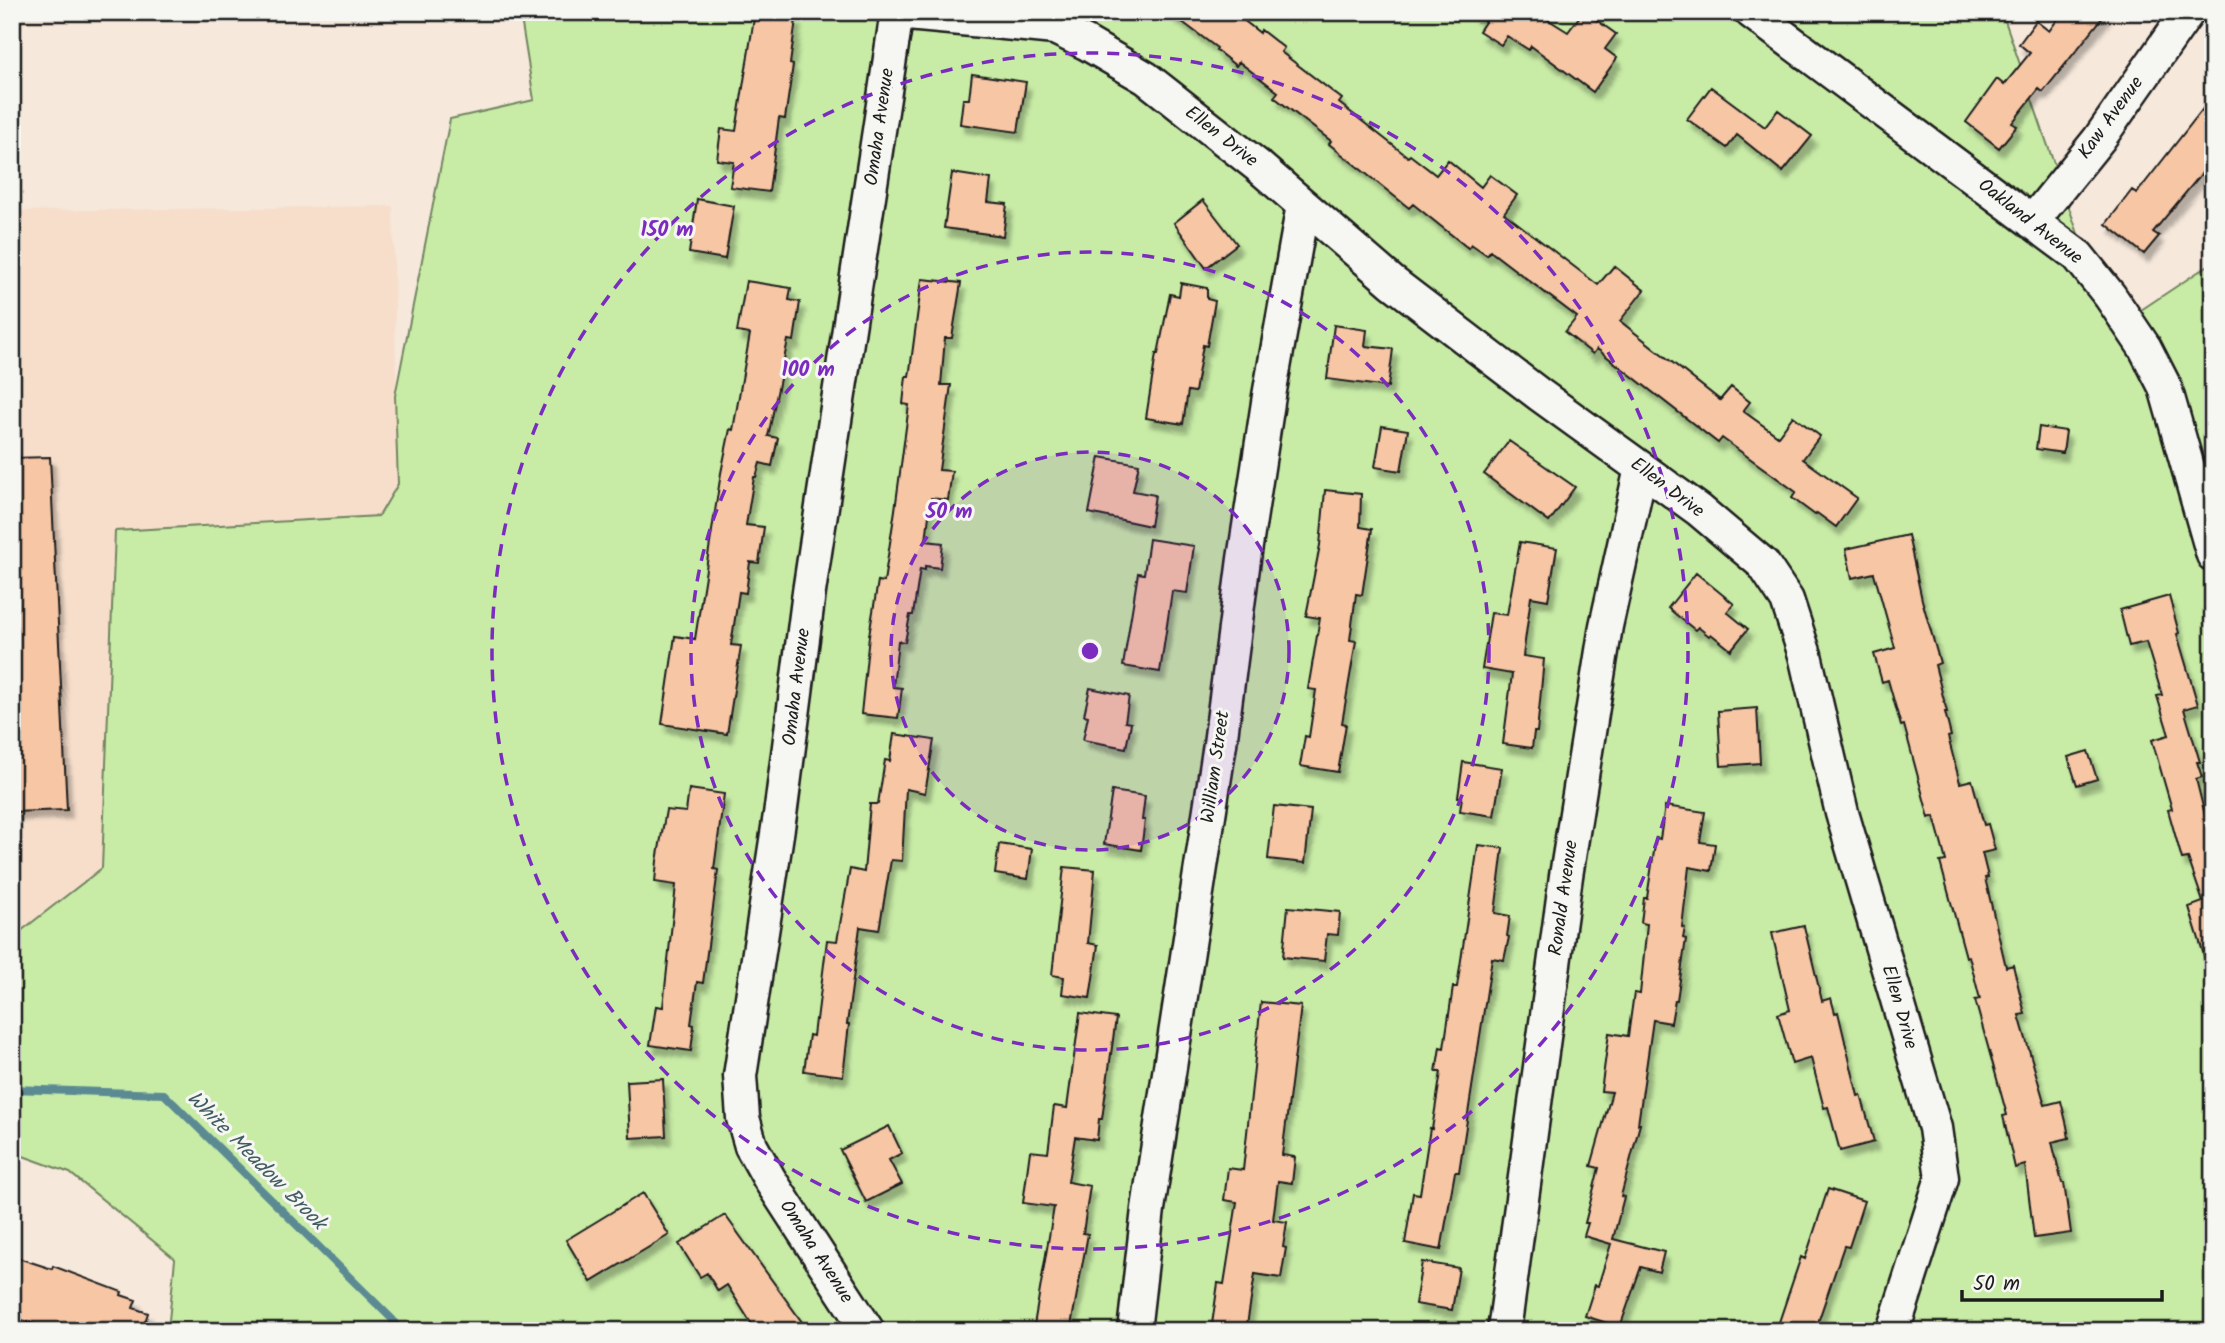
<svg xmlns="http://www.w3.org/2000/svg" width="2225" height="1343" viewBox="0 0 2225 1343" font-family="Kalam,sans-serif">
<defs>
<filter id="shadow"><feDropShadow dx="4.5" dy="8" stdDeviation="2" flood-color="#0004"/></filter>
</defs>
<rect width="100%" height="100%" fill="#f6e8db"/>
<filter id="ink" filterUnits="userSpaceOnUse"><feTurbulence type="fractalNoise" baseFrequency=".0143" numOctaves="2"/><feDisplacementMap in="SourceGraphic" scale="14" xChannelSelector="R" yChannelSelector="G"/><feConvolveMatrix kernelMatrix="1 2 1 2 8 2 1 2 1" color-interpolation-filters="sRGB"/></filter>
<g filter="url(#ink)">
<path fill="#f6decb" d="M393,206L398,484L379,516L115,531L102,869L12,938V211Z"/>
<path fill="#c8eca6" stroke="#728461" stroke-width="2" d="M520,12H2002L2111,330L2213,262V1331H168L175,1259L70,1173L12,1152V938L102,868L115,531L379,516L398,484L395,396L450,119L534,100Z"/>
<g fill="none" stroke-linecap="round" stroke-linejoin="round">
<path stroke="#5b8a93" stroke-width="8" d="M12,1089L164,1094L392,1319L400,1331"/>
</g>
<path fill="#f6c6a5" stroke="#1c1c1c" stroke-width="2" filter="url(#shadow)" d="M755,12H791L790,18L796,19L790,64L793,65L785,119L779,118L769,192L730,187L734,162L717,160L721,129L736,131Z
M1169,12H1233L1260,33L1261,30L1284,48L1281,52L1342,99L1339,103L1408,157L1410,155L1436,175L1448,160L1481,187L1490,175L1517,195L1504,213L1598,285L1614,266L1644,290L1620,321L1720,400L1731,387L1750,402L1743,411L1778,436L1793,416L1820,436L1803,459L1857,498L1836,527L1817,513L1815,515L1792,498L1796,492L1722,438L1718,443L1597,349L1593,354L1565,332L1577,317L1490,251L1487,255L1471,244L1468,248L1413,204L1409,208L1329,144L1331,141L1274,97L1278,92L1239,62L1236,66L1216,50L1217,48Z
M1470,12H1536L1568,32L1583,12H1585L1616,34L1605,49L1617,58L1593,92L1531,46L1529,50L1507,36L1501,45L1479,31L1485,22Z
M2063,12H2107L2043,92L2039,89L2012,123L2017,126L1999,148L1966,122L1997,79L2004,85L2030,53L2019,44L2036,21L2049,31Z
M972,74L1026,82L1018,132L960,124L963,99H969Z
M1711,87L1765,127L1778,110L1812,136L1783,172L1737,135L1727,148L1687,119Z
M2213,96V160L2153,232L2159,236L2144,254L2106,224L2132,190L2137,193Z
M952,173L991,179L988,202L1007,204L1003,236L944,228Z
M697,199L734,206L725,259L689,253Z
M1203,200L1237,244L1206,268L1174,223Z
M922,279L961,283L952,338H945L941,385H951L939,470L952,471L948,500L931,498L926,541L943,543L940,568L925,566V570L920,569L913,615H910L905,642L898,641L893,687L902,688L898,718L861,714L869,636L878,581L884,582L895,510L909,405L903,404L906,376H909L910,370Z
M746,281L791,288L789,300L800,302L794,341L788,340L769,432L768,436L778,438L772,466L760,463L756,477H754L746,525L764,527L759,563L750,562L746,593L739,592L731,645L741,646L727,734L662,724L675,636L695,639L721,473L730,429L733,430L750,334L737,332Z
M1181,283L1207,288V299L1215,301L1207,346L1203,345L1195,392L1188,391L1183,424L1146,418L1156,354H1158L1170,294L1179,296Z
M1334,325L1367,330L1365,346L1393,349L1388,387L1327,379Z
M1382,426L1408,430L1401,471L1375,467Z
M2039,427L2066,431L2063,453L2036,449Z
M1509,441L1575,487L1549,522L1484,474Z
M50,457L67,810L12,812V458Z
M1100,457L1139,464L1133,491L1155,495L1150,526L1089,513Z
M1325,490L1361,494L1360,527L1372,529L1362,595L1356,594L1350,640L1356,641L1342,723L1346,724L1338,772L1300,766L1305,736L1309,737L1316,690L1308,689L1320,618L1306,616L1320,545Z
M1908,535L1922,600L1940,663L1935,665L1947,712H1945L1951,736L1948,737L1960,783L1972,780L1984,825L1988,824L1995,850L1982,853L1988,877L1985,878L2006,967L2013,965L2025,1014L2019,1015L2045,1105L2061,1101L2067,1126L2069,1138L2052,1142L2062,1183H2064L2071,1233L2034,1238L2025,1165L2015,1168L2003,1116L2007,1115L1975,1000L1980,999L1969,956L1966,957L1940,862L1946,861L1934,816L1929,818L1904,725L1901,726L1888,680L1882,682L1874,654L1895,648L1874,573L1852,578L1846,549Z
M1149,539L1194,546L1187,593L1172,591L1160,672L1123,666L1138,573L1144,574Z
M1520,542L1557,548L1548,600L1531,597L1523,656L1544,659L1537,732H1534L1532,748L1503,744L1512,674L1482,669L1491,613L1507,615Z
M1696,573L1734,604L1727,612L1748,629L1731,650L1711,634L1709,636L1698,627L1695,630L1668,608Z
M2169,596L2179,633L2177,634L2198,705L2184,709L2200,762H2197L2202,777L2196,779L2207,823L2213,822V967L2208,968L2189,907L2203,902L2188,858L2182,859L2168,810L2172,809L2152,740L2169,735L2157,696L2162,695L2146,642L2129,646L2120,610Z
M1090,688L1129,696L1125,722L1131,723L1126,748L1083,740L1088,716L1084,715Z
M1757,708L1760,763L1721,766L1718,711Z
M894,734L934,740L925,793L906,789L902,861L891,860L879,930L860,927L847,1024H849L843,1076L804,1071L809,1035L813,1036L815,1019L817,1020L827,940L837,941L850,869L864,872L870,804H878L885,760L890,761Z
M2088,751L2097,779L2077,785L2068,757Z
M1463,762L1502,768L1494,816L1460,811L1462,797H1458Z
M689,789L724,794L714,869L718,870L703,983L697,982L691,1024L694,1025L691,1051L650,1045L656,1006L663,1007L676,885L655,882L657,861L666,810L686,812Z
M1112,791L1145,796L1142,820H1145L1141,850L1104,844Z
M1274,806L1311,810L1305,863L1268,859Z
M1665,806L1705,812L1700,842L1715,844L1711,871L1689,867L1682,927L1685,928L1683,938L1686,939L1677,1000H1675L1671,1023L1653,1020L1638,1124H1640L1621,1196L1624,1197L1613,1239L1664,1252L1659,1272L1641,1267L1620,1327L1585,1316L1595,1285L1598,1286L1611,1244L1584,1236L1588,1223H1585L1599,1168L1591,1166L1612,1092L1601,1091L1609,1033L1628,1036L1634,993L1640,994L1647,924L1641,923L1644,898H1647L1656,838L1660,839Z
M999,844L1032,849L1028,879L995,874Z
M1478,845L1503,848L1495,913L1510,916L1507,936L1509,937L1504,960L1492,958L1459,1172H1455L1441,1250L1405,1243L1413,1193L1420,1194L1430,1128L1432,1129L1441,1072H1436L1440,1047L1444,1048L1453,987H1457Z
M1064,867L1095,870L1088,943L1098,945L1090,998L1062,994L1064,977L1052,975Z
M1288,907L1340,912L1338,935L1327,934L1324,961L1283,957Z
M1804,926L1822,1001L1831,998L1835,1013L1838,1012L1858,1096L1861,1095L1874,1142L1840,1151L1828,1107L1824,1108L1811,1058L1792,1064L1778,1014L1790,1010L1772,933Z
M1261,1002L1301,1006L1282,1155L1295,1157L1292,1183L1278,1181L1273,1220L1287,1222L1283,1247L1286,1248L1281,1278L1255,1274L1246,1331H1211L1218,1283L1224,1284L1237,1202L1224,1200L1228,1168L1243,1170Z
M1080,1013L1116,1018L1102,1119H1099L1097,1140L1075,1137L1068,1182L1090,1186L1083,1233L1088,1234L1070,1331H1033L1054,1207L1023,1203L1030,1151L1048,1153L1054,1106L1067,1108Z
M663,1079L666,1136L630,1138L627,1081Z
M889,1126L902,1153L889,1160L902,1184L866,1202L840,1150Z
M1828,1189L1864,1201L1849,1247L1844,1246L1815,1331H1776L1801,1257L1805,1259Z
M643,1193L669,1235L591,1282L566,1240Z
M725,1215L802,1322L789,1331H756L727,1285L718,1291L707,1273L700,1277L679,1244Z
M12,1256L52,1269L53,1266L122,1292L121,1295L136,1300L133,1308L148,1313L142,1331H54L19,1319L21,1313L12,1310Z
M1422,1262L1459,1268L1452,1310L1415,1304Z"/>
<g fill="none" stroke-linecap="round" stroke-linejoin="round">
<defs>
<path id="street" d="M1751,12L2078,256L2110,296L2145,348L2165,387L2213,555
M897,13L1055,28L1086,43L1146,78L1258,166L1392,282L1540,395L1699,510L1763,564L1787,600L1805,655L1842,813L1935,1128L1942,1178L1893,1331
M2032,222L2099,139L2188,12
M868,1331L770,1180L751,1146L743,1118L740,1076L781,808L809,592L897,12
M1134,1331L1148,1209L1220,744L1244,559L1269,396L1303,205
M1504,1331L1566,876L1606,626L1641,468"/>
</defs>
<use href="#street" stroke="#1c1c1c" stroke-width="37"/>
<use href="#street" stroke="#f6f6f2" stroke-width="32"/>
</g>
</g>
<circle cx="1090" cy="651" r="199" fill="#7b2cbf" fill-opacity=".12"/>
<g fill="none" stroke="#7b2cbf" stroke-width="3.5" stroke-dasharray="12 9">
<circle cx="1090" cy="651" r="199"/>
<circle cx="1090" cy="651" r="399"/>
<circle cx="1090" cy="651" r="598"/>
</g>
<g text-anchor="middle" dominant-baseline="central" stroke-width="6" stroke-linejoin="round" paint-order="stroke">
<g font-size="19" fill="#1c1c1c" stroke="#f6f6f2">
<text transform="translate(2111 118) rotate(-54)">Kaw Avenue</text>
<text transform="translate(880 127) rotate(-82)">Omaha Avenue</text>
<text transform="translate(1221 137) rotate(38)">Ellen Drive</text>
<text transform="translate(2030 222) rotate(38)">Oakland Avenue</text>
<text transform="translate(1667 488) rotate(37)">Ellen Drive</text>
<text transform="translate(797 687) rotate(-83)">Omaha Avenue</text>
<text transform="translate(1216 767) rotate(-82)">William Street</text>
<text transform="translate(1564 898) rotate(-82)">Ronald Avenue</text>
<text transform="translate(1899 1007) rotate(74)">Ellen Drive</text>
<text transform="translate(816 1252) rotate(57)">Omaha Avenue</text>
</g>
<g font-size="21" font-style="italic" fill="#415c62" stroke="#f6f6f2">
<text transform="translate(256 1161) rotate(45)">White Meadow Brook</text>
</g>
</g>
<circle cx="1090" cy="651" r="10" fill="#7b2cbf" stroke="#f6f6f2" stroke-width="3.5"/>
<g font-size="21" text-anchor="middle" font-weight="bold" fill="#7b2cbf" stroke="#f6f6f2" stroke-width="6" stroke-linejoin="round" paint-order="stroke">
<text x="667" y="236">150 m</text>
<text x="808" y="376">100 m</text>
<text x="949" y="518">50 m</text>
</g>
<rect width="2225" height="1343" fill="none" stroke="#f6f6f2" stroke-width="42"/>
<rect x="21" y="21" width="2183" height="1301" fill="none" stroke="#1c1c1c" stroke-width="2.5" filter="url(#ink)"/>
<path d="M1962 1290v10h200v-10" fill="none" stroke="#1c1c1c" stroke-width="3.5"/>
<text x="1973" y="1290" font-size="21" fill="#1c1c1c" stroke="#f6f6f2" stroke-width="5" paint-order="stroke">50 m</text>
</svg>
